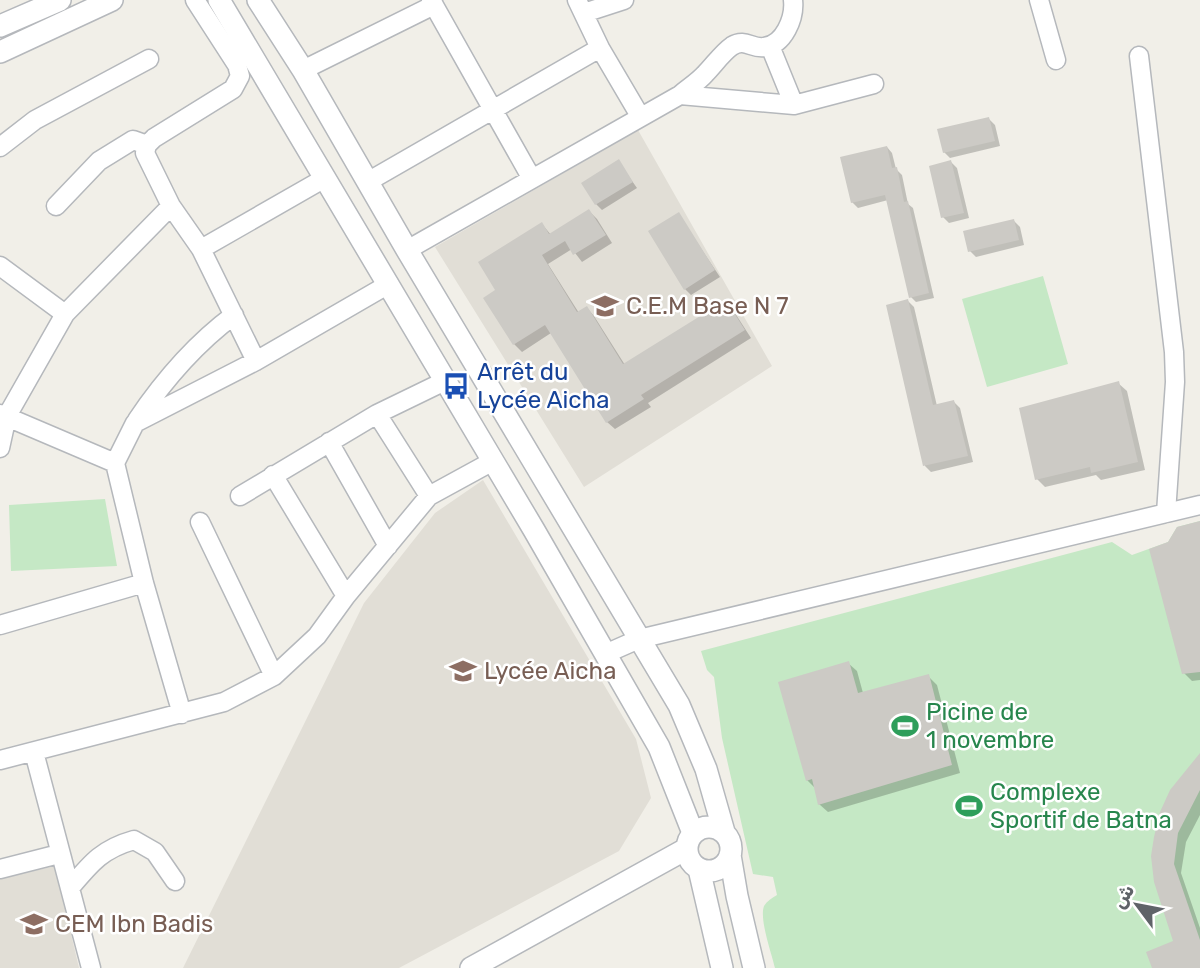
<svg xmlns="http://www.w3.org/2000/svg" width="1200" height="968" viewBox="0 0 1200 968" font-family="Rubik,'Noto Naskh Arabic',sans-serif">
<rect width="100%" height="100%" fill="#f1efe8"/>
<path fill="#e1ded6" d="M638,130L772,366L584,487L435,247Z
M483,480L636,739L651,798L619,851L399,968H183L364,603L435,513Z
M55,866L79,968H0V879Z"/>
<path fill="#c5e8c5" d="M1043,276L1068,364L987,387L962,299Z
M105,499L117,566L11,571L9,505Z
M1200,521V968H775C772,954 759,919 764,906C767,901 772,898 777,895L773,877L753,874L722,738L714,677L707,670L701,651L1112,542L1132,555L1168,542L1177,527Z"/>
<path fill="#0003" d="M989,119L995,125L1000,146L950,158L944,152Z
M887,147L892,153L896,169L902,175L908,204L913,208L934,298L916,302L911,297L888,200L858,208L852,202Z
M618,161L637,188L602,210L596,204Z
M951,162L957,168L969,218L949,223L943,217Z
M589,211L597,219L612,243L582,262L572,249L548,264L579,313L587,308L594,316L625,365L726,302L733,310L751,338L648,403L651,407L615,429L607,422L551,333L522,352L514,344L498,291L542,224L551,235Z
M678,214L720,277L691,295L685,289Z
M1014,221L1020,227L1024,245L976,257L970,251Z
M908,301L914,307L937,406L954,402L960,408L973,462L931,472L925,466Z
M1118,383L1127,391L1145,470L1101,480L1096,475L1045,487L1037,479Z
M1200,523V680L1192,681L1184,673L1169,544Z
M848,663L857,671L863,693L928,676L937,685L960,773L828,812L819,804L816,789L807,780Z
M1200,756V815L1186,842L1181,873L1200,928V968H1154L1175,942L1156,882Z"/>
<path fill="#cccac5" d="M989,117L995,141L943,153L937,129Z
M887,146L892,168L897,167L904,202L908,201L929,293L909,298L885,195L851,203L840,157Z
M619,159L633,182L595,205L581,183Z
M951,160L964,213L941,218L929,166Z
M589,209L606,235L573,255L565,241L542,255L577,312L587,306L623,364L726,300L745,330L641,395L644,399L606,423L545,325L513,345L483,298L495,290L478,262L542,222L549,234Z
M679,212L715,270L684,290L648,231Z
M1014,219L1019,240L968,252L963,231Z
M908,299L933,405L954,400L968,456L923,466L886,305Z
M1119,381L1138,462L1091,473L1090,467L1035,480L1019,408Z
M1200,521V672L1182,674L1149,549L1168,542L1177,527Z
M849,661L858,693L929,674L952,765L818,805L812,779L806,781L778,682Z
M1200,753V790L1178,833L1174,864L1200,940V968H1152L1146,952L1173,941L1154,882L1151,856L1154,837L1160,812L1170,790Z"/>
<g fill="none" stroke-linecap="round" stroke-linejoin="round">
<defs>
<path id="minor" d="M195,0L237,65L240,76L233,89L154,138L147,145L145,153L171,206L201,249L256,361
M431,0L532,179
M577,0L600,48L640,116
M1039,0L1056,60
M584,13L624,0
M770,46L794,105
M1139,56L1174,352L1175,382L1166,513
M303,70L434,5
M680,95L794,105L874,84
M0,147L35,120L149,59
M369,181L600,48
M56,206L99,161L133,140L147,145
M201,249L325,178
M407,250L680,95C688,88 698,82 705,74C714,65 722,53 732,46C745,38 752,49 764,47C784,45 795,18 793,0
M0,266L65,314
M0,414L115,463
M377,414L429,496
M137,420C164,380 195,344 234,315
M329,442L388,546
M0,448L7,416L65,314L171,206
M273,475L346,596
M240,496L377,414L445,381
M200,522L274,676
M0,625L144,583
M605,654L639,639L1200,505
M182,714L144,583L115,463L135,423L256,361L389,284
M34,752L91,968
M0,760L224,702L274,676L317,636L346,596L429,496L493,461
M0,869L59,854
M70,888C91,863 102,849 134,840L155,852L175,881"/>
<path id="tertiary" d="M219,0L534,530L659,747L693,833
M258,0L303,70L407,250L679,705L706,769L724,832
M0,26L60,0
M0,52L112,0
M687 849a22 22 0 1 1 44 0a22 22 0 1 1-44 0Z
M730,855L737,896L754,968
M699,869L722,968
M471,968L686,849"/>
</defs>
<use href="#minor" stroke="#b5b8bc" stroke-width="21"/>
<use href="#tertiary" stroke="#b5b8bc" stroke-width="24"/>
<use href="#minor" stroke="#fff" stroke-width="18"/>
<use href="#tertiary" stroke="#fff" stroke-width="21"/>
</g>
<defs>
<symbol id="school-bare" viewBox="-9 -9 18 18"><path d="M0-5L7-2L0 1L-7-2ZM-4 1L0 2.5L4 1V4Q0 6-4 4Z" fill="#8d6e63" stroke="#fff" stroke-width="2.5" paint-order="stroke"/></symbol>
<symbol id="bus-bare" viewBox="-9 -9 18 18"><path d="M-5-6H5V4H4V6H2V4H-2V6H-4V4H-5ZM-3.5-4V0h7V-4ZM-3.5 1.2v1.5H-2V1.2ZM2 1.2v1.5H3.5V1.2Z" fill="#1a4fb4" stroke="#fff" stroke-width="2.5" paint-order="stroke"/></symbol>
<symbol id="stadium-bare" viewBox="-9 -9 18 18"><path d="M0-5a6.5 5 0 1 0 0 10a6.5 5 0 1 0 0-10ZM-3.5-1.8h7v3.6h-7Z" fill="#2e9e5b" stroke="#fff" stroke-width="2.5" paint-order="stroke"/></symbol>
</defs>
<g fill-rule="evenodd">
<use href="#school-bare" x="586" y="287" width="38" height="38"/>
<use href="#bus-bare" x="437" y="367" width="38" height="38"/>
<use href="#school-bare" x="444" y="652" width="38" height="38"/>
<use href="#stadium-bare" x="886" y="707" width="38" height="38"/>
<use href="#stadium-bare" x="950" y="787" width="38" height="38"/>
<use href="#school-bare" x="15" y="905" width="38" height="38"/>
</g>
<g text-anchor="middle" dominant-baseline="central" stroke-width="5" stroke-linejoin="round" paint-order="stroke">
<g font-size="24" fill="#785e54" stroke="#fff" text-anchor="start">
<text x="626" y="306">C.E.M Base N 7</text>
<text x="484" y="671">Lycée Aicha</text>
<text x="55" y="924">CEM Ibn Badis</text>
</g>
<g font-size="24" fill="#164399" stroke="#fff" text-anchor="start">
<text x="477" y="372">Arrêt du<tspan x="477" dy="28">Lycée Aicha</tspan></text>
</g>
<g font-size="24" fill="#27864d" stroke="#fff" text-anchor="start">
<text x="926" y="712">Picine de<tspan x="926" dy="28">1 novembre</tspan></text>
<text x="990" y="792">Complexe<tspan x="990" dy="28">Sportif de Batna</tspan></text>
</g>
</g>
<g transform="translate(1137 905) rotate(302)" stroke="#ffffff" stroke-width="5" paint-order="stroke">
<path d="M0-5L12 26L0 18L-12 26Z" fill="#5f6368"/>
<text y="-10" font-size="19" font-weight="bold" text-anchor="middle" fill="#5f6368">ش</text>
</g>
</svg>
